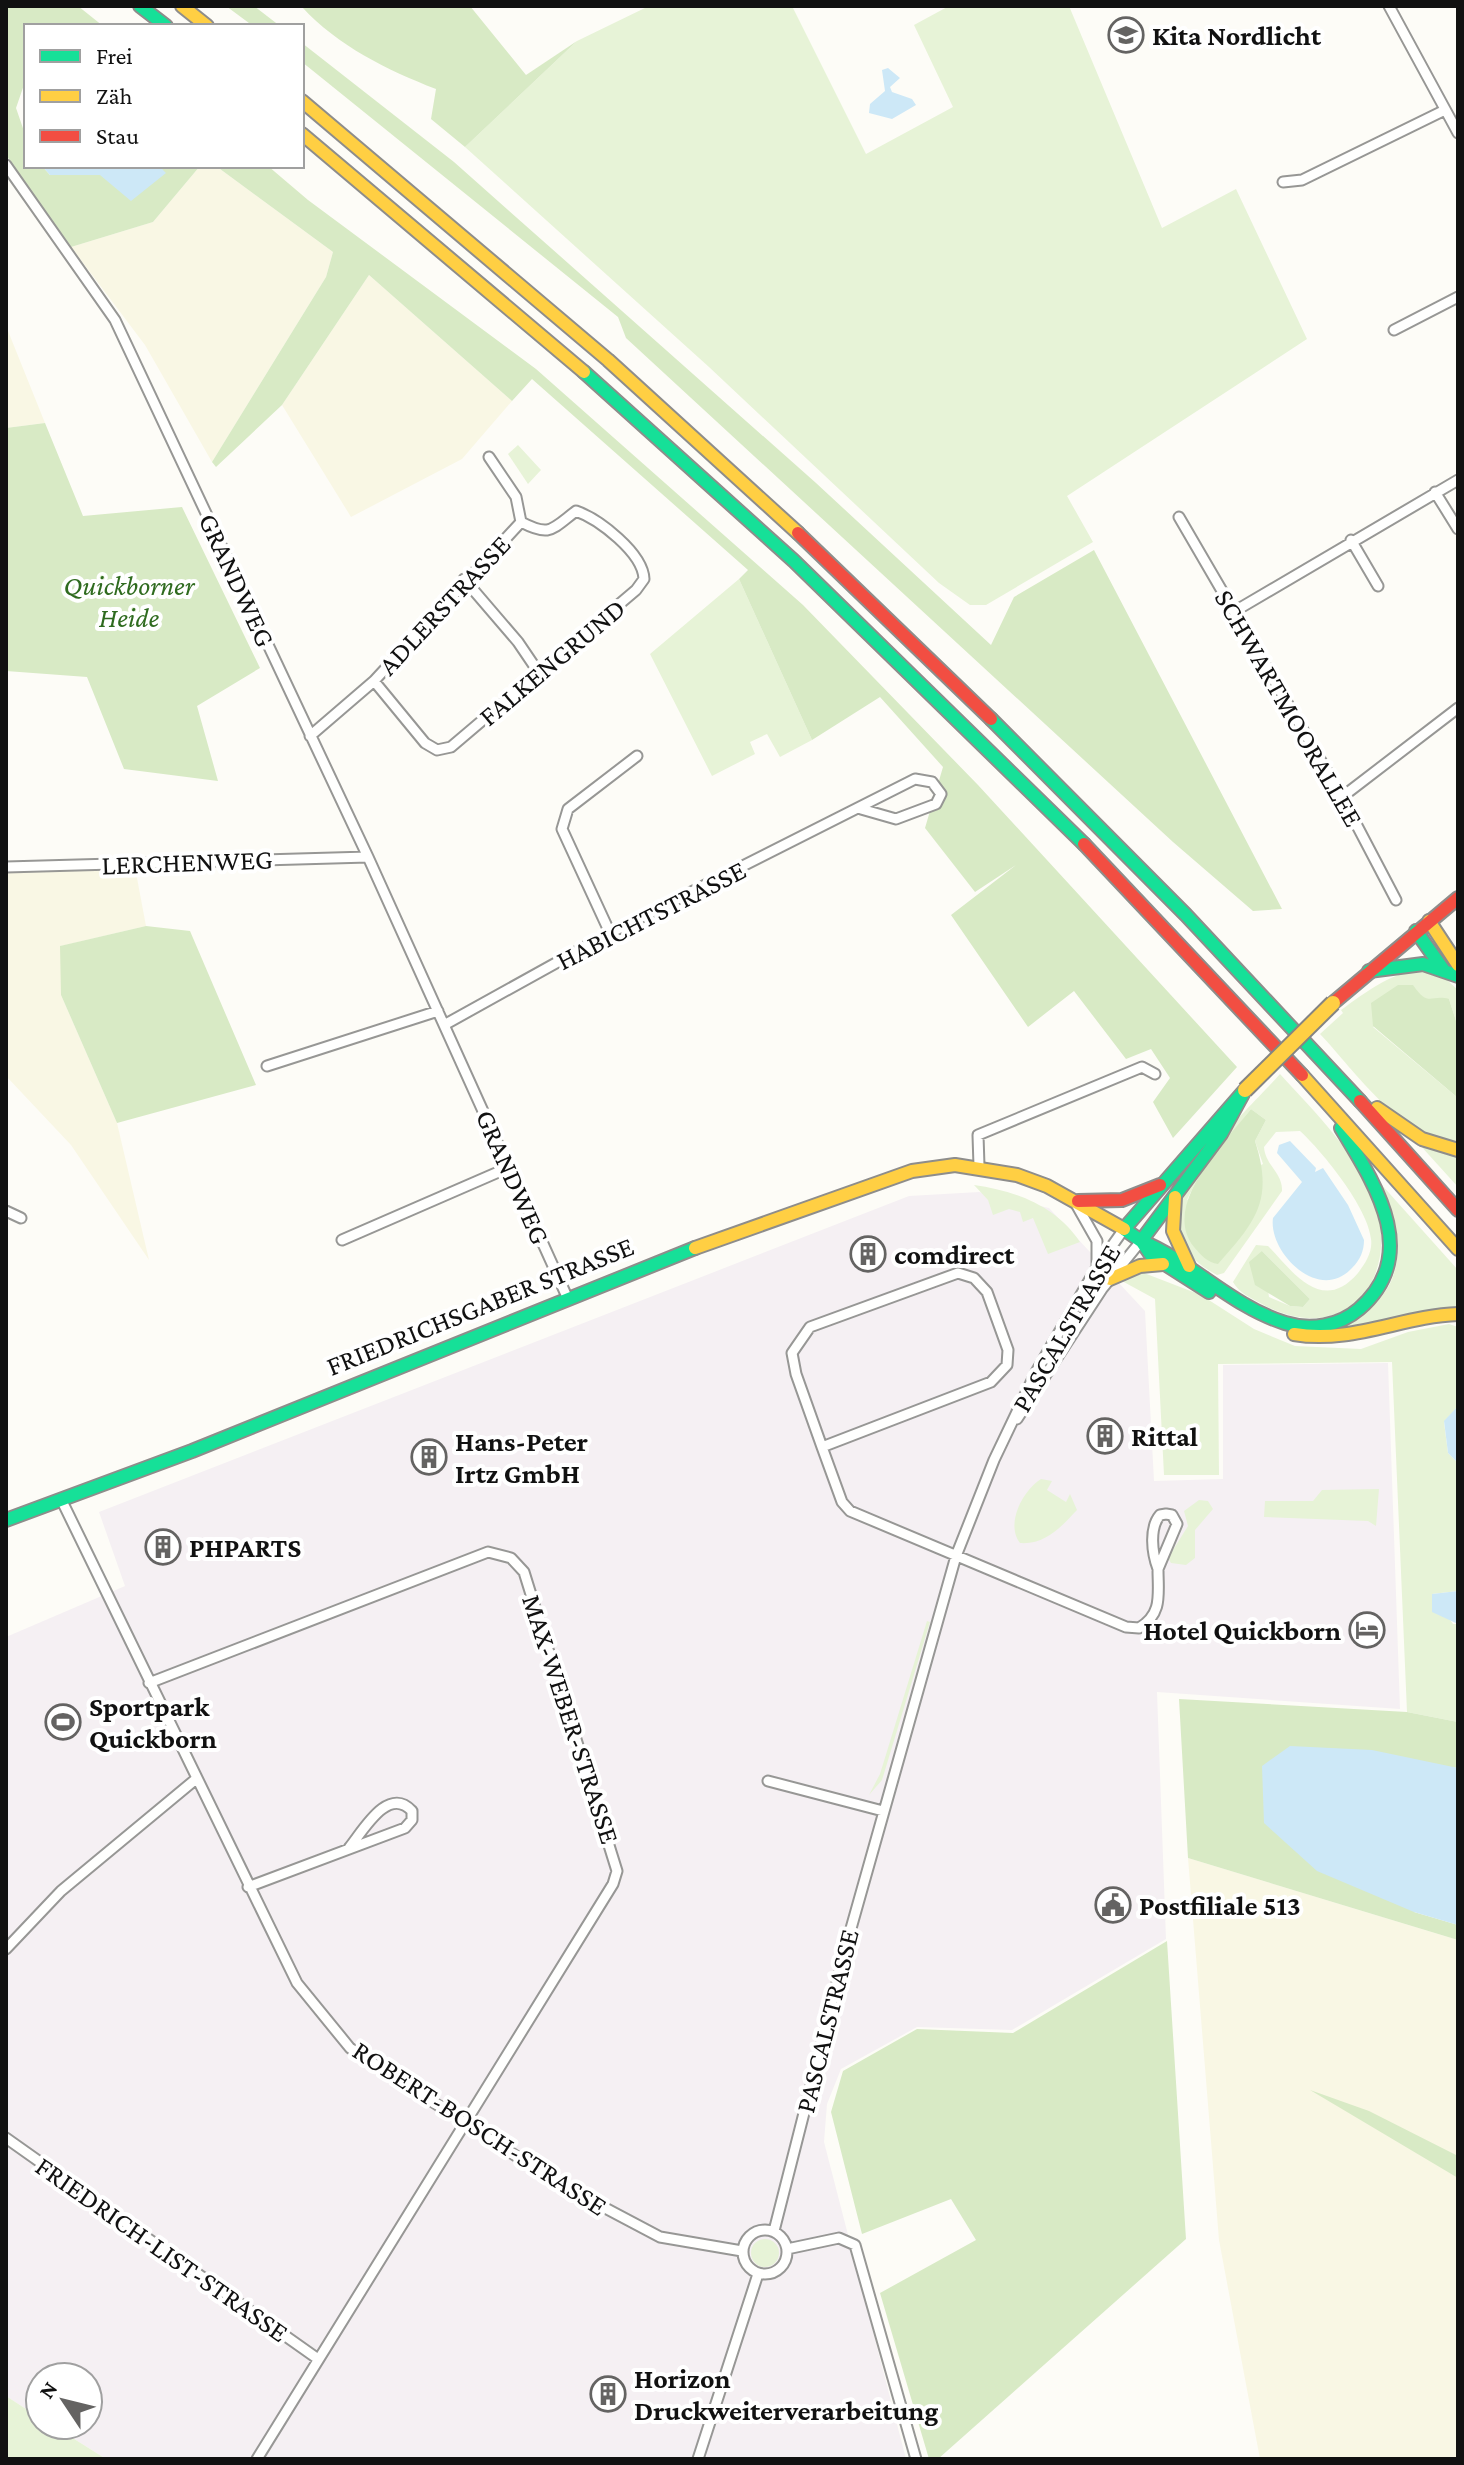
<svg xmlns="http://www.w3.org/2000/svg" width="1464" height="2465" viewBox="0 0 1464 2465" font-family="'Crimson Pro',serif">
<rect width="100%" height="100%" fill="#fdfcf7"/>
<path fill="#f5f0f3" d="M979,1192L1049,1208L1145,1311L1154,1481L1223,1479V1365L1388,1363L1400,1709L1157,1692L1166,1939L1012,2030L917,2027L841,2069L827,2104L824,2142L906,2459H106L52,2425H88V2377H40V2418L6,2396V1637L125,1586L99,1512L909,1196Z"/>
<path fill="#f9f7e4" d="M200,166H216L333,252L326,277L212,462L145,345L71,247L153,222Z
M369,275L512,401L462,459L351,517L282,405Z
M6,326L45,423L6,428Z
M134,862L146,926L61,946V995L117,1123L149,1260L71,1145L6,1076V863Z
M1188,1858L1458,1940V2459H1260L1219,2240Z"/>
<path fill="#e7f3d7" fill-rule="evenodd" d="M649,6H792L866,154L953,107L914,25L949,6H1069L1162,228L1236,189L1307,339L1067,496L1093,542L986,605H970L939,583L709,367L465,147L577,41Z
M518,445L541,470L528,484L508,454Z
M739,579L812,740L780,757L767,734L750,742L755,754L712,776L650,654Z
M1419,969L1447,980L1458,990V1027L1449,999L1432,1002L1420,996L1373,1027L1458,1098V1141C1400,1139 1357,1073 1320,1034L1343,1013L1341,1010C1366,992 1388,975 1419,969Z
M1280,1074C1313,1110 1364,1161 1377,1208C1398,1289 1338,1346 1262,1304C1251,1298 1239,1293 1233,1282L1256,1245L1268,1246C1293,1272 1322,1315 1358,1273C1365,1264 1373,1252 1371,1239C1368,1208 1323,1152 1300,1131L1276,1132L1264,1147C1265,1165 1283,1173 1282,1191L1224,1273L1217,1275C1116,1223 1243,1117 1280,1074ZM1251,1109L1266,1120L1255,1141L1263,1164L1187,1200L1199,1175ZM1262,1251L1310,1299L1303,1307L1290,1306L1269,1297Z
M1419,1144L1458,1157V1187Z
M1381,1184L1458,1270V1310L1359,1328H1339C1408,1295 1407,1247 1381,1184Z
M974,1185C1016,1191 1056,1206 1080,1242L1048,1254L1033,1218L1023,1222L1020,1212L1009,1209L993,1215L988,1200Z
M1144,1273L1201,1295L1254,1329L1295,1346L1361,1349L1408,1332L1449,1324L1458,1327V1406L1444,1422L1448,1453L1458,1463V1591L1432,1594L1453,1624H1458V1722L1407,1712L1392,1362L1218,1364L1219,1475H1164L1155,1299L1122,1281Z
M1041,1479L1052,1481L1047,1490L1066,1502L1070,1494L1077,1510C1061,1527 1045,1545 1020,1543C1005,1524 1023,1490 1041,1479Z
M1379,1489L1376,1526L1368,1521L1264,1517L1265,1501H1313L1322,1490Z
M1199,1500L1208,1501L1213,1509L1195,1530V1558L1186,1565L1171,1563L1168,1558L1188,1526L1184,1511Z
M927,1621L930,1622L882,1780L869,1795L880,1774Z
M751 2253a14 14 0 1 1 28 0a14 14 0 1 1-28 0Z
M6,2396L40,2418V2425H52L106,2459H6Z"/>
<path fill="#d8eac5" d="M6,6H78L103,26H26V79L16,108L26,137V166H42L50,175L165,173L159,166H200L153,222L71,247L6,155Z
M226,6H254L280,26H253Z
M470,6L526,75L577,41L465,147L431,119L436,89C387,70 338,46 302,7Z
M302,43L454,162L816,483L991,645L1014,597L1094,550L1282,909L1253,911L1173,842L626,338L618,317L302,62Z
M216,166H268L308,200L536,369L803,605L978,785L1237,1067L1173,1138L1153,1102L1170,1078L1151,1049L1126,1059L1074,991L1028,1027L951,915L1016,865L975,892L925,828L943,767L880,697L812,740L739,579L748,570L532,379L512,401L369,275L282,405L216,467L212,462L326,277L333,252Z
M45,423L83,516L182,507L260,668L197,706L218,781L124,769L87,677L6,671V428Z
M146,926L190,931L256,1085L117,1123L61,995L60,946Z
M1398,985H1413C1429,1008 1430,994 1449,999L1458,1027V1098L1373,1026L1371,1003Z
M1251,1109L1266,1120L1255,1141C1274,1200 1256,1221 1218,1264C1208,1263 1201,1255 1194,1247C1160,1205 1226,1141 1251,1109Z
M1262,1251L1310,1299L1303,1307L1290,1306L1255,1285L1249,1262Z
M1179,1699L1407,1712L1458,1722V1768L1437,1766L1414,1912L1458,1925V1940L1188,1858Z
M1167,1941L1186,2239L938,2459H929L880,2293L976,2240L951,2199L862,2234L831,2112L843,2071L917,2029L1013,2033Z
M1310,2090L1369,2111L1458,2156V2178Z"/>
<path fill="#cde8f7" d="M888,68L900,78L890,87L892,92L912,99L916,105L892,119L869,113L870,104L885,91L882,70Z
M42,166H159L166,173L131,201L100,175H50Z
M1290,1141L1316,1168L1315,1172L1323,1168L1348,1205L1364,1240C1364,1251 1360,1260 1352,1268C1319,1304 1268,1252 1273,1218L1302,1182L1277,1153L1279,1145Z
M1458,1406V1463L1448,1453L1444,1421Z
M1458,1591V1624L1432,1612V1594Z
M1290,1746L1372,1750L1458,1768V1925L1414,1912L1317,1871L1264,1823L1262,1766Z"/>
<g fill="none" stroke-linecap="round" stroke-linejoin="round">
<defs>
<path id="street" d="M1389,6L1458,133
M6,165L115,320L368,857L568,1299
M1283,182L1302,180L1445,110
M1394,330L1458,297
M1435,492L1458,529
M1179,517L1342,797L1396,900
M1351,540L1378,586
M464,579L518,642L539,673
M1235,611L1458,480
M374,681L425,743L437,750L451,747L636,590L644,579C643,553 599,519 576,511C551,530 550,537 521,522
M310,736L374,681L521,522L516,497L489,457
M1342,797L1458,708
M6,867L368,857
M610,933L562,829L568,809L637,756
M444,1025L610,933L915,779L932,782L941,794L936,804L896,819L861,809
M267,1066L438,1011
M979,1166L978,1135L1142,1067L1155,1074
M1076,1204L1097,1241V1267
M6,1211L21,1218
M342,1240L510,1167
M958,1273L974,1278L987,1292L1008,1350L1007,1365L991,1382L822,1447L796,1374L792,1353L810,1327Z
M1017,1419L1102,1289L1141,1241
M822,1447L842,1502L850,1511L1126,1627L1139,1628C1163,1614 1158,1594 1158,1569
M61,1499L297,1983L350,2048L556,2182L660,2237L742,2251
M1166,1514L1172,1515L1177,1524L1158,1569C1152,1553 1149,1528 1160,1515Z
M149,1683L488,1552L511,1558L524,1572L617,1871L613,1884L257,2459
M768,1781L883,1811
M248,1887L405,1828L412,1820V1811C388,1785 363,1831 349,1848
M6,1949L61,1891L196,1779
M6,2138L318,2359
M743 2252a22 22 0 1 1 44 0a22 22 0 1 1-44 0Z
M774,2231L850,1932L956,1556L994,1460L1036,1372L1097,1267L1124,1229
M787,2249L839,2238L855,2245L916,2459
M698,2459L758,2274"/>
<path id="fast" d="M140,6L166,26
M584,372L794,561L1084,844
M991,719L1186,915L1360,1101
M1416,931L1443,969
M1369,971L1423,964L1458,976
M1244,1092L1221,1134L1141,1241L1124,1229L1245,1090
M1141,1241C1192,1262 1231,1306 1285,1323C1311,1331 1339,1326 1359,1309C1422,1255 1375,1184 1341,1128
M1142,1242L1151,1255L1209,1292
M6,1520L192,1451L695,1248"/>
<path id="slow" d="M182,6L207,26
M302,101L608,360L798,533
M302,134L584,372
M1429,921L1458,965
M1302,1075L1458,1249
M1377,1108L1422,1139L1458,1150
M1175,1197L1173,1231L1189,1266
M695,1248L912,1171L955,1165L1017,1175L1047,1186L1124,1229
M1110,1279L1140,1266L1163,1264
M1294,1334C1351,1344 1402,1316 1458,1314"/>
<path id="jam" d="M798,533L991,719
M1084,844L1302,1075
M1333,1003L1458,898
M1360,1101L1458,1210
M1078,1201L1122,1200L1160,1185"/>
</defs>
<use href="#street" stroke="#979795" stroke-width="13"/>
<use href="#fast" stroke="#8e8d8b" stroke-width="16"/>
<use href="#slow" stroke="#8e8d8b" stroke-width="16"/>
<use href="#jam" stroke="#8e8d8b" stroke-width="16"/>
<use href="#street" stroke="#fffffe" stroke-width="9"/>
<use href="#fast" stroke="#16e098" stroke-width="12"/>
<use href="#slow" stroke="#ffcf43" stroke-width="12"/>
<use href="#jam" stroke="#f24e42" stroke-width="12"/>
<defs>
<path id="slow-bridge" d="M1245,1090L1333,1003"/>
</defs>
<use href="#slow-bridge" stroke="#858482" stroke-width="18" stroke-linecap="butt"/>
<use href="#slow-bridge" stroke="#ffcf43" stroke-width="14"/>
</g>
<defs>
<symbol id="school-ring" viewBox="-11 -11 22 22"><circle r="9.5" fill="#fff" stroke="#646362" stroke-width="1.5"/><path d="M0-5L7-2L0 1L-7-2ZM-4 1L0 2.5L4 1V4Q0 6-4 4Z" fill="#646362"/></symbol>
<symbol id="building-ring" viewBox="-11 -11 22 22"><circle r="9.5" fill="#fff" stroke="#646362" stroke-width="1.5"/><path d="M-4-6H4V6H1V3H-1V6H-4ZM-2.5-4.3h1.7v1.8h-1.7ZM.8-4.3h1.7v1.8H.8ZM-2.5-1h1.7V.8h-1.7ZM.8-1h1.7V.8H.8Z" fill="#646362"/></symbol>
<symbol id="hotel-ring" viewBox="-11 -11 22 22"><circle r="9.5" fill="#fff" stroke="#646362" stroke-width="1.5"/><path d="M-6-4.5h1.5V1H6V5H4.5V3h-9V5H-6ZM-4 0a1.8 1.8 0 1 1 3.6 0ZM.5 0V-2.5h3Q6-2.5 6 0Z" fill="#646362"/></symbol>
<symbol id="stadium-ring" viewBox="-11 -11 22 22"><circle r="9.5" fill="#fff" stroke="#646362" stroke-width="1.5"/><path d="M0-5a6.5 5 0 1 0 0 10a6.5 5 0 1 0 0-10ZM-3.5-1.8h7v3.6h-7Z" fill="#646362"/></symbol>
<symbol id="civic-ring" viewBox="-11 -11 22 22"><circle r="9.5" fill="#fff" stroke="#646362" stroke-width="1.5"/><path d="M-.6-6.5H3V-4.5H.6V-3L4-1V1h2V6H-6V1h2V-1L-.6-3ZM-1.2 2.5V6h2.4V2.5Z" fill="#646362"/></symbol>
</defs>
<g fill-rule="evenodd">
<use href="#school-ring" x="1106" y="15" width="40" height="40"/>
<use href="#building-ring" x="848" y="1234" width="40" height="40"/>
<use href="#building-ring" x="1085" y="1416" width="40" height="40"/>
<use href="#building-ring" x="409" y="1437" width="40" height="40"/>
<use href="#building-ring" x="143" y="1527" width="40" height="40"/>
<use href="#hotel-ring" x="1347" y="1610" width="40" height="40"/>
<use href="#stadium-ring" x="43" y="1702" width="40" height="40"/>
<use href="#civic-ring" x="1093" y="1885" width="40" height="40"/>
<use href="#building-ring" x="588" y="2374" width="40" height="40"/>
</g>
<g text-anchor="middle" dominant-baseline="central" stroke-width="8" stroke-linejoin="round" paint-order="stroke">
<g font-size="28" font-weight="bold" fill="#111" stroke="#fff" text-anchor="start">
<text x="1152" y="35">Kita Nordlicht</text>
<text x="894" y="1254">comdirect</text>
<text x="1131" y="1436">Rittal</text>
<text x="455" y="1441">Hans-Peter<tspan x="455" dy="32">Irtz GmbH</tspan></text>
<text x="189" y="1547">PHPARTS</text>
<text x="1341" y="1630" text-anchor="end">Hotel Quickborn</text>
<text x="89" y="1706">Sportpark<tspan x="89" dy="32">Quickborn</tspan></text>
<text x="1139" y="1905">Postfiliale 513</text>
<text x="634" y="2378">Horizon<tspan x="634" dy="32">Druckweiterverarbeitung</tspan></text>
</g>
<g font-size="28" fill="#111" stroke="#fff">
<text transform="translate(237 580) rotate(65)">GRANDWEG</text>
<text transform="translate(444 605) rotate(-47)">ADLERSTRASSE</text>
<text transform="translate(552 662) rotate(-40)">FALKENGRUND</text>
<text transform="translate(1289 708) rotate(60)">SCHWARTMOORALLEE</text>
<text transform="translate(187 862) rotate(-2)">LERCHENWEG</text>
<text transform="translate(651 915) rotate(-27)">HABICHTSTRASSE</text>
<text transform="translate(513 1177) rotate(66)">GRANDWEG</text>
<text transform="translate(480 1306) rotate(-22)">FRIEDRICHSGABER STRASSE</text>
<text transform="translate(1066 1328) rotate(-60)">PASCALSTRASSE</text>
<text transform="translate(571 1719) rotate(72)">MAX-WEBER-STRASSE</text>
<text transform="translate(827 2021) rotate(-76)">PASCALSTRASSE</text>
<text transform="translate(480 2128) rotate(33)">ROBERT-BOSCH-STRASSE</text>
<text transform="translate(162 2249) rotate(35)">FRIEDRICH-LIST-STRASSE</text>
</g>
<g font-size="28" font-style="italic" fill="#2f6b1f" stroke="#fff">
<text x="129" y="585">Quickborner<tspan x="129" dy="32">Heide</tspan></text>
</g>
</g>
<rect width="1464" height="2465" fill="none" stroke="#111111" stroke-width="16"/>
<rect x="24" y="24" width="280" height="144" fill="#ffffff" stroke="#a0a0a0" stroke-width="2"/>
<rect x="40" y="50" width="40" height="12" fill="#16e098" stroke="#a0a0a0" stroke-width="2"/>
<text x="96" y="64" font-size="24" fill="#111111">Frei</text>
<rect x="40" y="90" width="40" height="12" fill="#ffcf43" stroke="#a0a0a0" stroke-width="2"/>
<text x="96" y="104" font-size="24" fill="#111111">Zäh</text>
<rect x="40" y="130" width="40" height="12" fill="#f24e42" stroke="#a0a0a0" stroke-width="2"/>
<text x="96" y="144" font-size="24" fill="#111111">Stau</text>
<g transform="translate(64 2401) rotate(305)"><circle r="38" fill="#ffffff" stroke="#a0a0a0" stroke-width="2"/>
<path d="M0-6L14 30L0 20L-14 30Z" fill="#646362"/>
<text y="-12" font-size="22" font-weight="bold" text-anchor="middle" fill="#111111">N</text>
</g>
</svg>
